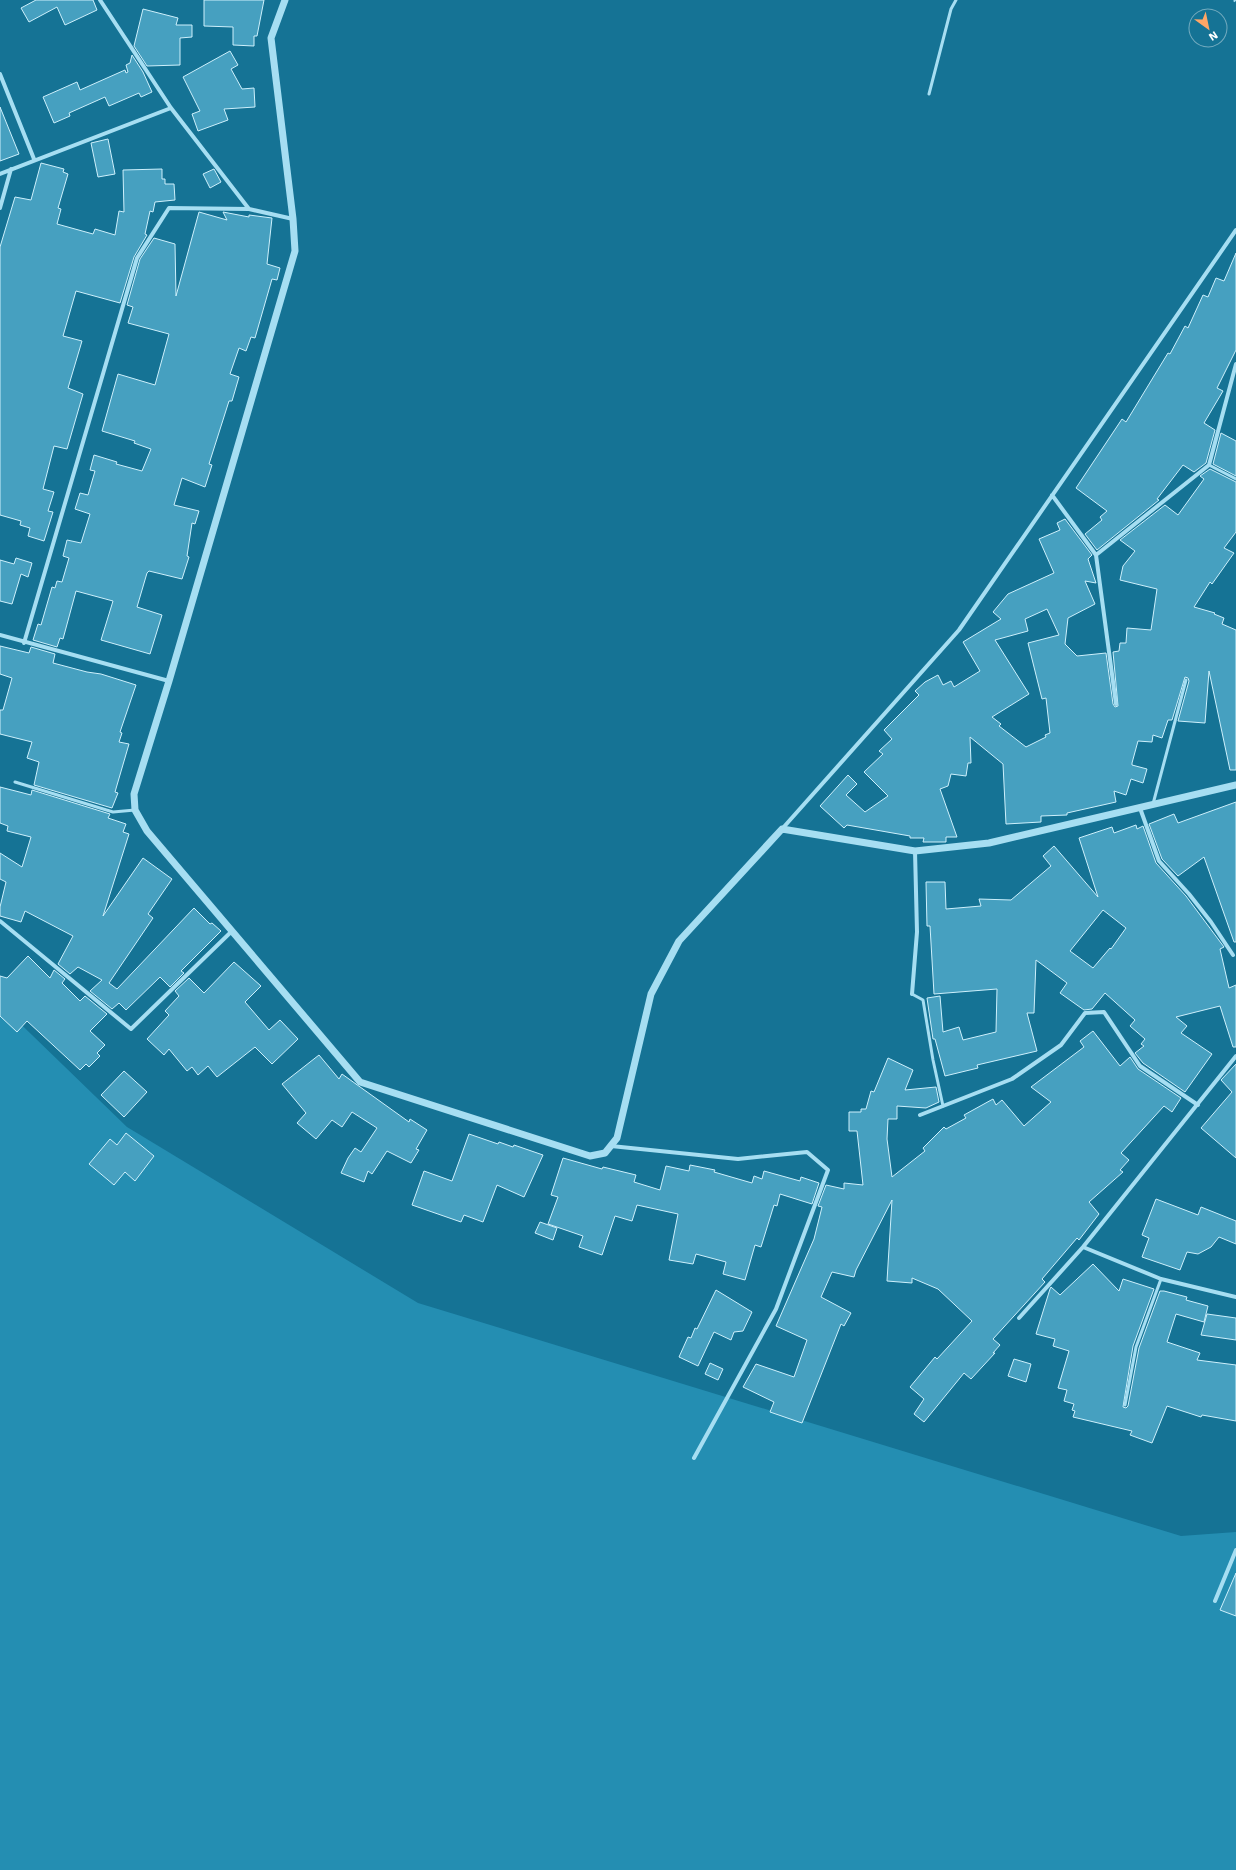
<svg xmlns="http://www.w3.org/2000/svg" width="1236" height="1870" viewBox="0 0 1236 1870" font-family="'Work Sans',sans-serif">
<rect width="100%" height="100%" fill="#157395"/>
<path fill="#248eb2" d="M0,1004L127,1127L418,1303L1181,1536L1236,1532V1870H0Z"/>
<path fill="#46a0c0" stroke="#cdf0fc" fill-rule="evenodd" d="M36,0H93L97,10L65,25L57,7L29,22L21,8Z
M204,0H264L257,36H254V46L233,45V27L204,26Z
M143,9L178,18L176,25H192V37L180,38V65L147,66L134,46Z
M230,51L238,65L231,69L242,89L254,88L255,107L224,109L228,120L198,131L192,114L200,111L183,77Z
M132,55L143,72L152,92L141,97L139,93L109,106L105,97L69,113L70,116L54,123L43,97L77,82L80,90L125,70L126,73L128,72L126,65L130,63Z
M0,107L19,154L0,161Z
M108,139L115,174L98,177L91,143Z
M41,163L64,169L63,172L68,174L58,208L61,209L57,224L93,234L95,229L115,235L119,211L124,212L123,170L162,169V179H165V184H174L175,200L155,202L153,212L150,211L145,234L147,235L134,257L120,303L76,291L63,336L82,341L68,388L83,394L67,449L54,446L43,489L54,492L48,511L53,512L44,541L28,536L30,528L20,525L21,521L0,515V247L15,197L31,200Z
M214,169L221,182L210,188L203,174Z
M199,212L227,220L223,212L249,217V215L272,218L267,264L280,268L277,280L272,279L255,338L251,337L246,351L239,348L230,374L239,377L232,401H229L209,464L212,465L205,487L182,478L174,505L199,511L195,524L192,523L187,556L189,557L182,579L149,571L147,573L137,607L162,615L150,654L101,640L113,601L76,591L63,639L60,638L57,647L33,640L38,624L41,625L52,587L55,588L57,581L62,582L69,558L63,556L67,540L81,543L90,514L75,509L80,493L88,495L95,471L90,470L94,455L117,462L116,464L142,471L151,449L134,443L135,441L102,431L118,374L155,385L169,334L128,323L133,307L127,305L140,259L154,238L175,244L176,296Z
M1236,253V350L1217,388L1223,391L1204,423L1215,430L1206,463L1194,472L1183,465L1157,499L1159,500L1097,550L1085,534L1102,520L1100,517L1107,511L1076,488L1122,419L1126,422L1168,353L1170,354L1185,326L1188,328L1203,295L1208,297L1216,278L1224,281Z
M1221,433L1236,441V476L1213,464Z
M1210,469L1236,482V532L1224,548L1234,553L1212,584L1210,582L1194,607L1215,613L1214,614L1224,618L1222,624L1236,630V770H1230L1209,671L1205,723L1178,721L1189,681L1188,678L1185,677L1172,720H1168L1162,738L1153,735L1152,742L1138,741L1132,763V765L1147,769L1143,783L1131,779L1126,795L1114,791L1116,802L1067,813V815L1041,816V822L1006,824L1003,764L970,737L971,763H968L966,776L951,774L948,786L940,789L957,837H946V842H923L924,838H910V836L847,825L844,828L820,806L848,775L857,784L846,795L865,812L888,796L864,772L883,754L879,751L892,739L884,730L919,695L915,691L925,682L938,675L943,685L951,681L954,687L980,671L963,642L1001,619L993,612L1008,594L1054,573L1039,539L1060,530L1057,523L1065,519L1092,555L1088,559L1096,583L1085,581L1095,604L1068,618L1065,644L1077,656L1106,653L1113,704L1115,707L1118,706L1113,652L1119,651L1120,643H1126L1127,628L1151,630L1157,589L1120,580L1123,566L1135,551L1120,540L1165,505L1178,515L1204,479L1200,476ZM1047,609L1059,635L1028,643L1042,699L1046,698L1050,733L1045,735L1046,737L1026,747L999,726L1001,724L992,717L1029,694L995,640L1028,631L1025,619Z
M16,558L32,563L28,577L21,574L12,604L0,601V560L14,564Z
M0,646L29,653L31,647L55,654L53,663L87,672L101,674L136,685L120,732L122,733L119,742L129,744L115,792L118,793L112,808L34,785L39,762L27,758L32,742L0,734V710H3L12,678L0,674Z
M0,787L31,795L32,790L110,814L108,818L126,824L123,832L129,834L103,916L143,858L172,879L148,914L153,918L109,983L117,989L194,908L210,924L212,923L221,931L181,971L184,973L170,987L160,977L126,1010L119,1003L112,1009L90,991L102,980L78,967L70,974L58,964L73,936L25,911L21,922L0,916V907L6,882L0,879V853L22,867L31,837L7,831L8,826L0,823Z
M1236,802V942H1234L1204,857L1178,876L1162,859L1149,824L1174,814L1178,823Z
M1136,825L1137,829L1143,826L1156,863L1186,896L1224,947L1220,949L1229,988L1236,985V1047H1233L1220,1006L1176,1017L1187,1026L1181,1033L1212,1054L1185,1092L1143,1063L1135,1053L1144,1046L1141,1044L1145,1039L1130,1026L1135,1020L1105,993L1092,1009L1084,1010L1060,993L1067,983L1036,960L1034,1013H1027L1037,1051L977,1065L978,1068L945,1076L935,1039H933L927,998L940,996L943,1032L959,1027L963,1040L996,1032L997,989L934,994L930,926H927L926,882H945L946,909L981,906L979,899L1011,900L1051,866L1043,856L1054,846L1098,897L1079,838L1112,827L1114,833ZM1103,910L1126,928L1111,949L1110,948L1093,968L1070,951Z
M28,956L50,978L54,970L65,979L62,983L80,1001L85,996L107,1014L90,1031L105,1045L97,1053L100,1056L89,1067L86,1064L80,1070L27,1021L17,1032L0,1016V976L7,978Z
M234,962L261,986L245,1002L269,1030L280,1020L298,1039L272,1064L255,1047L217,1077L208,1066L198,1075L192,1067L187,1071L169,1049L164,1055L147,1039L169,1015L165,1011L179,996L175,991L189,978L204,993Z
M1093,1031L1120,1066L1130,1057L1138,1069L1181,1098L1172,1112L1164,1106L1121,1153L1129,1160L1120,1170L1123,1172L1089,1202L1099,1214L1079,1240L1077,1238L1042,1279L1045,1282L993,1339L1000,1345L993,1353H995L971,1379L964,1373L924,1422L914,1414L924,1399L910,1387L935,1357L937,1359L972,1321L938,1289L912,1278V1283L887,1281L892,1200L856,1270L854,1277L832,1272L821,1297L851,1313L844,1326L841,1324L802,1423L770,1412L774,1402L743,1387L756,1364L794,1377L807,1340L776,1326L814,1239L822,1207L818,1206L826,1185L844,1189V1183L863,1185L857,1131H849V1112H861V1109H866L871,1091L874,1092L888,1058L913,1070L905,1090L936,1087L939,1102L926,1108L897,1106V1119H888L887,1139L892,1177L925,1151L923,1148L944,1127L946,1129L966,1118L964,1115L993,1099L996,1105L1002,1100L1024,1126L1051,1102L1031,1087L1084,1047L1080,1041Z
M319,1055L339,1079L342,1074L409,1122L410,1119L427,1130L416,1149L419,1150L411,1163L387,1151L372,1174L368,1171L364,1182L341,1173L348,1158L355,1148L361,1152L377,1128L352,1112L342,1127L332,1120L316,1139L297,1123L306,1113L282,1084Z
M1236,1064V1158L1201,1128L1232,1092L1221,1080Z
M124,1071L147,1092L124,1117L101,1095Z
M126,1133L154,1156L135,1181L125,1172L114,1185L89,1164L110,1139L117,1145Z
M469,1134L498,1144L499,1142L513,1147L514,1145L543,1155L524,1197L497,1185L483,1222L464,1215L461,1222L412,1205L424,1171L452,1181Z
M563,1158L602,1169L603,1167L636,1175L634,1182L660,1190L666,1166L689,1171L690,1165L715,1170L714,1172L752,1183L754,1176L762,1179L764,1171L800,1181L801,1177L819,1183L812,1204L780,1194L777,1206L774,1205L761,1247L755,1245L745,1280L723,1274L726,1262L696,1254L693,1264L669,1260L678,1214L637,1205L632,1221L615,1216L602,1255L579,1247L583,1236L548,1224L558,1197L551,1195Z
M1156,1199L1198,1215L1201,1207L1236,1221V1244L1219,1237L1211,1247L1198,1254L1187,1252L1180,1270L1142,1257L1149,1238L1142,1235Z
M540,1222L557,1228L553,1240L535,1233Z
M1093,1264L1119,1291L1123,1279L1154,1289L1133,1346L1123,1407L1126,1408L1128,1406L1139,1348L1160,1291H1164L1187,1297L1186,1300L1208,1306L1204,1322L1176,1314L1167,1342L1200,1353L1197,1360L1236,1365V1421L1202,1415L1201,1417L1167,1406L1152,1443L1130,1435L1132,1431L1073,1417L1075,1411L1072,1410L1074,1404L1064,1401L1067,1390L1058,1388L1069,1351L1053,1346L1055,1339L1036,1334L1050,1289L1051,1287L1060,1295Z
M716,1290L752,1312L743,1331L734,1332L731,1340L714,1332L698,1366L679,1357L688,1337L691,1338L695,1328L697,1329Z
M1207,1314L1236,1318V1340L1201,1335Z
M1014,1359L1031,1364L1026,1382L1008,1376Z
M710,1363L723,1369L718,1380L705,1374Z
M1236,1573V1616L1220,1610Z"/>
<g fill="none" stroke-linecap="round" stroke-linejoin="round">
<path stroke="#a6def2" stroke-width="2.5" stroke-dasharray="2 3" stroke-linecap="butt" d="M1234,0L1236,2"/>
<path stroke="#a6def2" stroke-width="3" d="M929,94L951,9L956,0
M1209,465L1236,479
M15,782L113,812L135,810
M1153,804L1186,680
M912,994L923,1000L933,1060L943,1106
M1125,1405L1136,1347L1161,1279"/>
<path stroke="#a6def2" stroke-width="4" d="M100,0L171,108L249,209L293,219
M0,74L34,159
M0,174L171,108
M0,208L11,169
M1052,495L1096,555L1116,704
M1096,555L1209,465L1236,364
M0,635L169,681
M24,643L137,258L169,208L249,209
M1140,808L1159,861L1189,894L1211,922L1233,955
M782,829L959,630L1236,230
M0,921L131,1029L232,931
M912,994L917,932L915,851
M920,1115L1012,1079L1061,1045L1085,1013L1104,1012L1140,1066L1198,1105
M611,1146L738,1159L807,1152L828,1170L776,1309L694,1458
M1083,1247L1161,1279L1236,1297
M1019,1318L1083,1247L1236,1056
M1215,1601L1236,1550"/>
<path stroke="#a6def2" stroke-width="7" d="M285,0L271,38L293,219L295,251L169,681L134,794L135,810L147,831L360,1082L590,1156L605,1153L617,1138L651,994L679,941L782,829L915,851L989,843L1236,785"/>
</g>
<g transform="translate(1208 28) rotate(147)"><circle r="19" fill="#157395" stroke="#73abbf"/>
<path d="M0-3L7 15L0 10L-7 15Z" fill="#ffa666"/>
<text y="-6" font-size="11" font-weight="bold" text-anchor="middle" fill="#ffffff">N</text>
</g>
</svg>
